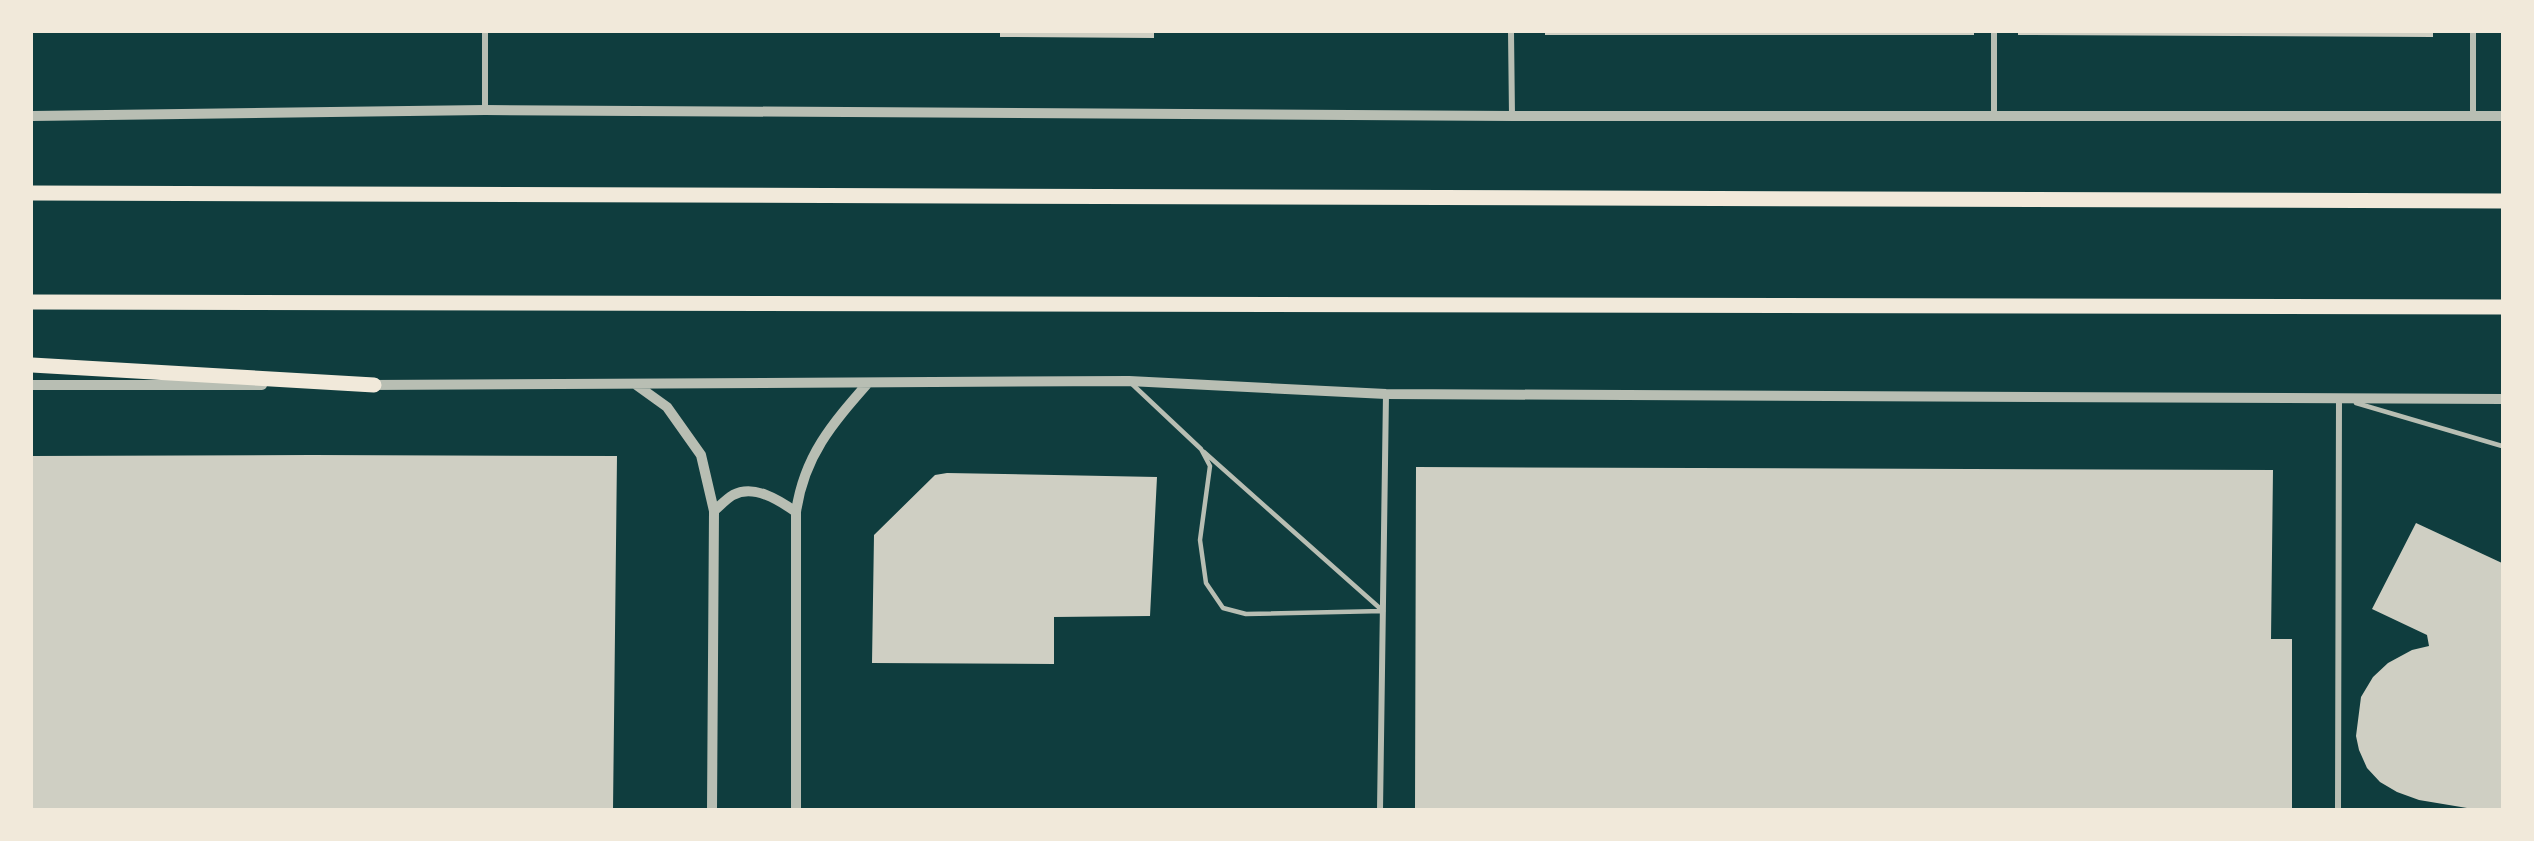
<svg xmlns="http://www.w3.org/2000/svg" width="2534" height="841" viewBox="0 0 2534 841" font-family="'Public Sans',sans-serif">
<rect width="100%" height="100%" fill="#0f3d3e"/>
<path fill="#cfcfc3" d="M1000,32H1154V38L1000,37Z
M1545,32H1974V35H1545Z
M2018,32H2433V37L2018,35Z
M312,455L617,456L613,810H32V456Z
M1416,467L2273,470L2271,639H2292V810H1415Z
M947,473L1157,477L1150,616L1054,617V664L872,663L874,535L935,475Z
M2416,523L2502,563V810H2479L2419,800L2397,792L2380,782L2367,768L2359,750L2356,736L2361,697L2373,677L2388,663L2412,650L2429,646L2427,635L2372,609Z"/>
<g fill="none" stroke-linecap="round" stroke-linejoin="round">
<path stroke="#b8beb3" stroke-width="4.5" d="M1132,384L1201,449L1210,466L1200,540L1206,583L1223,608L1246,614L1383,611
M2356,403L2502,446
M1204,452L1383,611"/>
<path stroke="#b8beb3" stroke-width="6" d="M1511,32L1512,116
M1994,32V115
M485,110V32
M2473,116V32
M1380,810L1386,394
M2338,810L2339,398"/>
<path stroke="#b8beb3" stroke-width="10" d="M32,116L485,110L1512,116H2502
M635,384L667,407L701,455L714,511L712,810
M32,385H262
M368,385L1129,381L1386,394L2502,399
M714,511C720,506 726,499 733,495C754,484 779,500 796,512
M796,810V512C804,456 832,424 868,383"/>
<path stroke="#f1e9da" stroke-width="15" d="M32,193L2502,201
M32,302L2502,307
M32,365L374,385"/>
</g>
<rect width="2534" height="841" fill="none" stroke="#f1e9da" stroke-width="66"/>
</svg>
